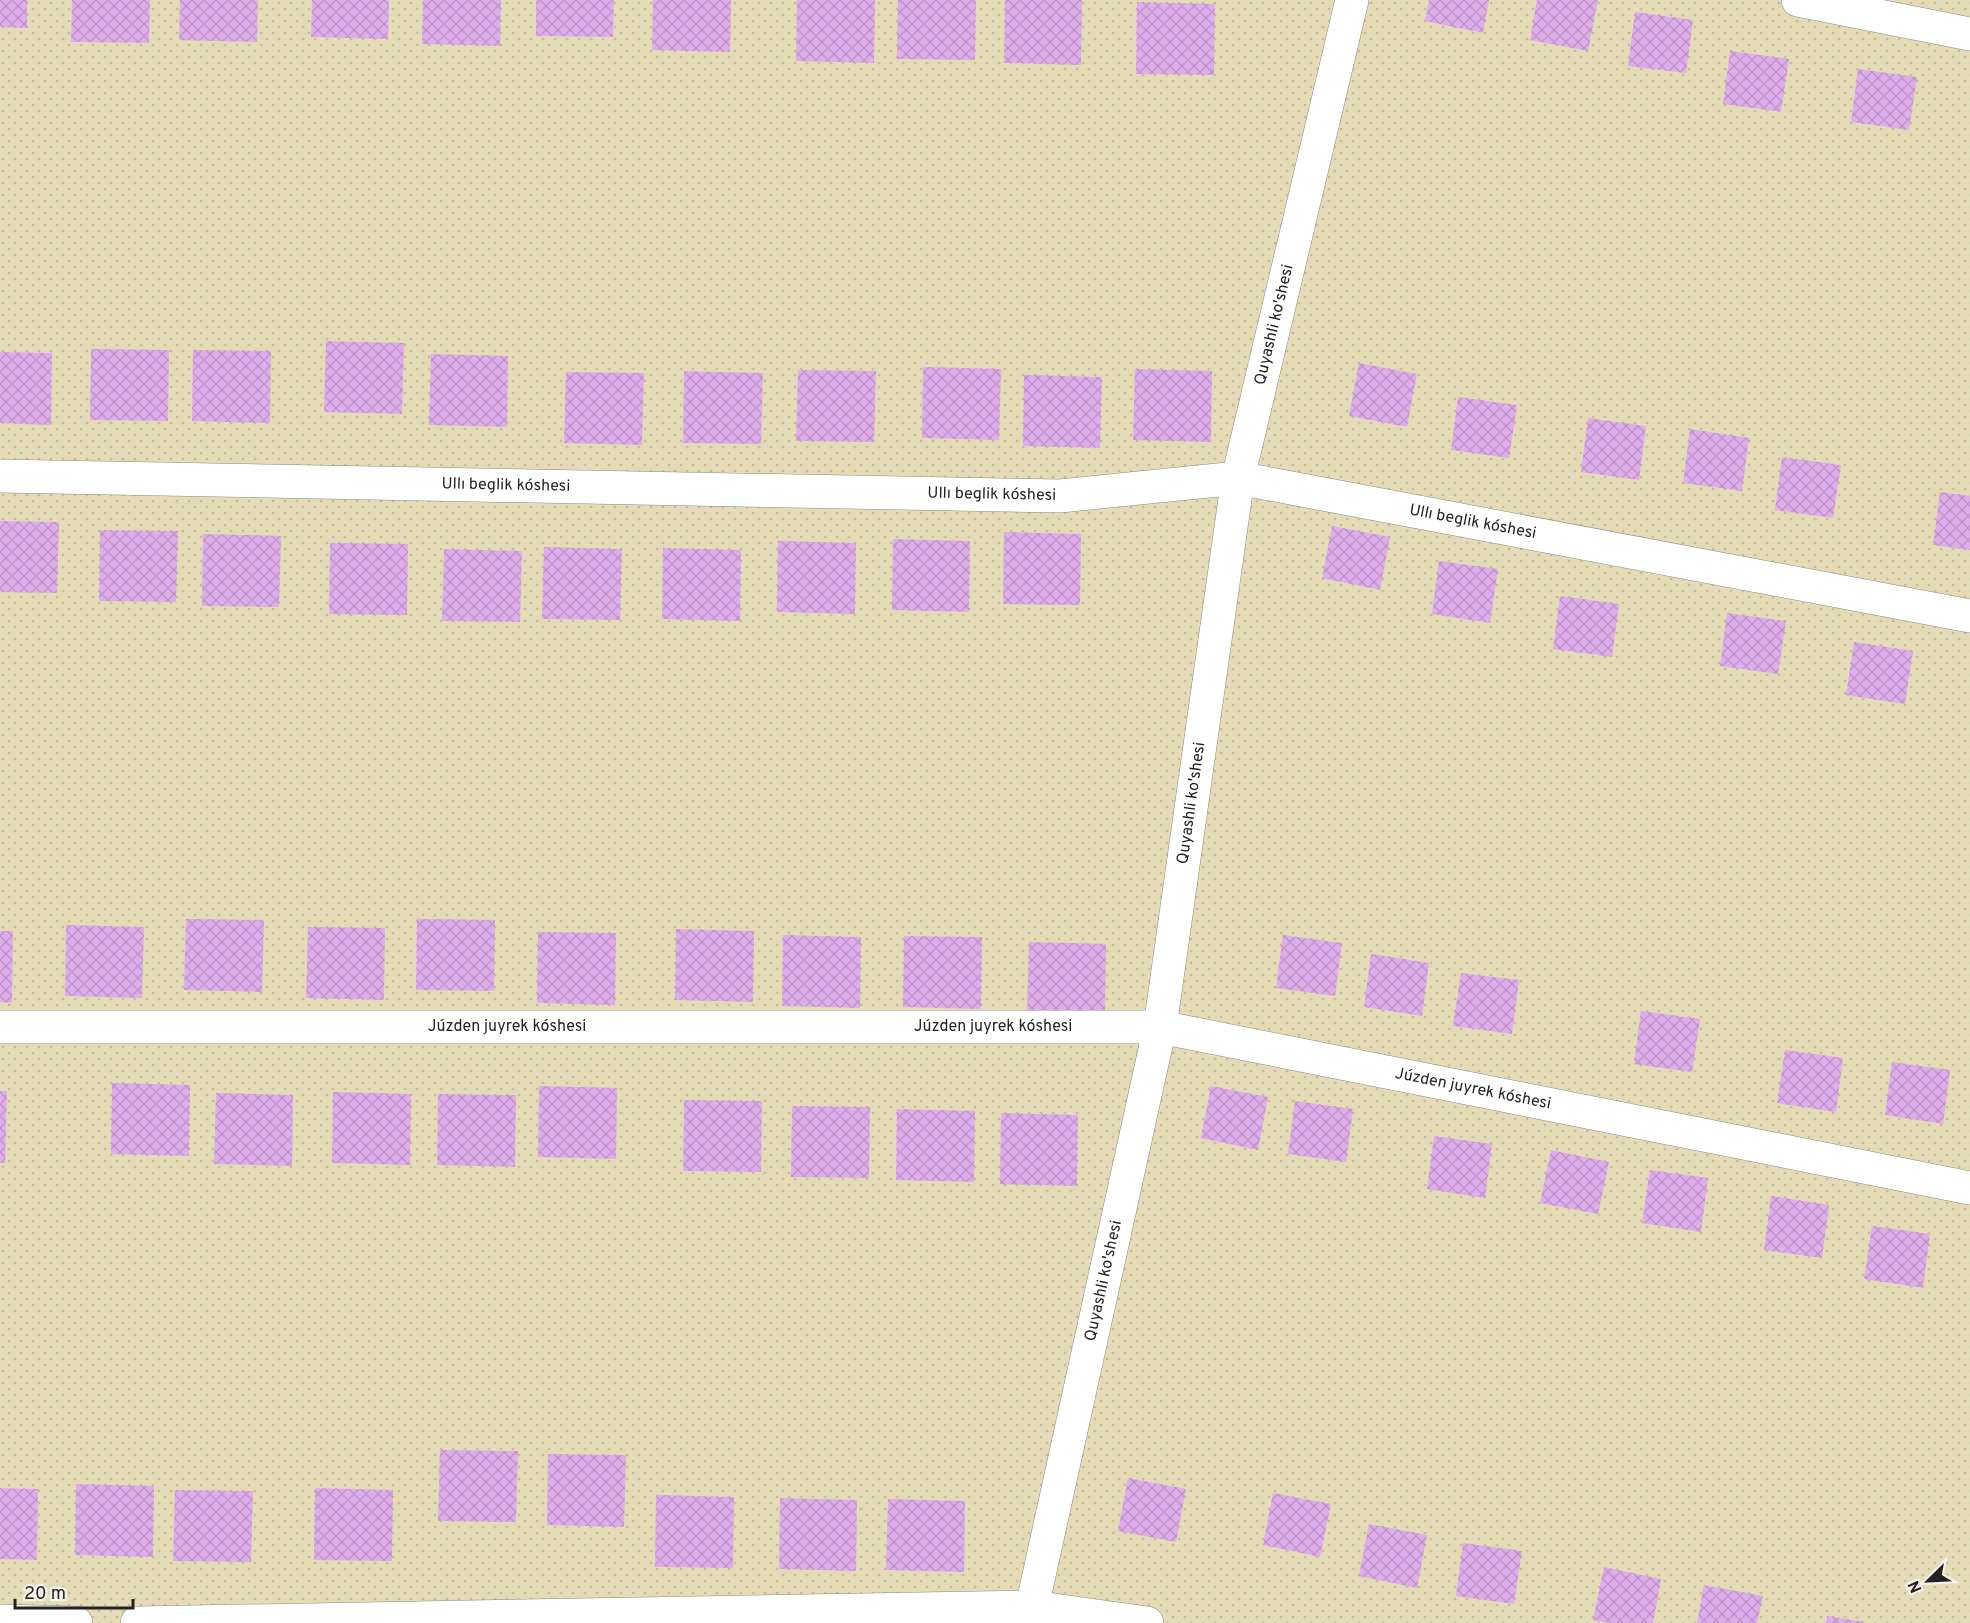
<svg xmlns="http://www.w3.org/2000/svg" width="1970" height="1623" viewBox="0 0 1970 1623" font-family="Overpass,sans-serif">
<defs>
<pattern id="sand-dots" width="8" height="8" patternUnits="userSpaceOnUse" patternTransform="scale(1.5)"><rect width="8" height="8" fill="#e5dbb6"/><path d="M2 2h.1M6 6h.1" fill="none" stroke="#c4bc9c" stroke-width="1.8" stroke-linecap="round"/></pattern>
<pattern id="building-cross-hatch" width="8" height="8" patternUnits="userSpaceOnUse" patternTransform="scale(1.5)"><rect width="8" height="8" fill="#dfadec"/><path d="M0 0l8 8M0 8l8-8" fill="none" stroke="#bf95ca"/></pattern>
</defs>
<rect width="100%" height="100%" fill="#e8e4de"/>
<path fill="url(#sand-dots)" d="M0,0H1970V1623H0Z"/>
<path fill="url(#building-cross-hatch)" d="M0,0H27V28L0,27Z
M72,0H150L149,43L71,42Z
M180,0H258L257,42L179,40Z
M312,0H389L388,39L311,37Z
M423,0H501L500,46L422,44Z
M536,0H614L613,37L536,36Z
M653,0H731L730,52L652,50Z
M797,0H875L874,63L796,61Z
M898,0H976L975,60L897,59Z
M1005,0H1082L1081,65L1004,63Z
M1429,0H1489L1483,33L1425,21Z
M1537,0H1598L1588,51L1530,40Z
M1137,2L1215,4L1214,75L1136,74Z
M1635,12L1693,20L1686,73L1628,66Z
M1730,51L1789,59L1781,112L1723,104Z
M1858,69L1917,77L1909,130L1851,122Z
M326,341L404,343L402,414L324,412Z
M91,349L169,350L168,421L90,420Z
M193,350L271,351L270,423L192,421Z
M0,352L52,353L51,425L0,423Z
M431,354L508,356L507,427L429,425Z
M1359,363L1417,374L1407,427L1349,416Z
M923,367L1001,369L999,440L922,438Z
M1135,369L1212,371L1211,442L1133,440Z
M798,370L876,371L874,442L796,441Z
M684,371L763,373L761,444L683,443Z
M566,372L644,373L642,445L564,443Z
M1024,375L1102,377L1100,448L1023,446Z
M1458,397L1517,405L1509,458L1451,450Z
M1588,418L1646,426L1639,480L1581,472Z
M1690,429L1749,438L1742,491L1683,483Z
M1782,457L1841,465L1833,518L1775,510Z
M1940,492L1970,496V550L1933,545Z
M0,521L59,522L57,593L0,592Z
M1332,526L1390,537L1380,590L1322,578Z
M100,530L178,531L176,602L99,601Z
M1004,532L1081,534L1080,605L1003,604Z
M203,534L281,536L279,607L202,606Z
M893,539L970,541L969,612L892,610Z
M778,541L856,543L855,614L777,612Z
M330,543L408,544L407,615L329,614Z
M544,547L622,549L620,620L542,619Z
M663,548L741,550L740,621L662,619Z
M444,549L522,551L520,622L442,621Z
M1439,561L1498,569L1490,623L1432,614Z
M1560,596L1619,604L1612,657L1553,649Z
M1727,613L1786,621L1778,674L1720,666Z
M1854,642L1913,651L1905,704L1846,695Z
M186,919L264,920L262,992L184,990Z
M417,919L495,920L494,991L416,990Z
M66,925L144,927L142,998L65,996Z
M308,927L385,928L384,1000L306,998Z
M676,929L754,931L753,1002L675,1000Z
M0,931H13L12,1003L0,1002Z
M538,932L616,933L615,1005L537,1003Z
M783,935L861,937L860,1008L782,1006Z
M1283,935L1342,943L1335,996L1276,988Z
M904,936L982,937L981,1009L903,1007Z
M1029,942L1106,944L1105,1015L1027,1013Z
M1371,954L1429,963L1422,1016L1364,1007Z
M1461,973L1519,980L1512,1034L1453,1026Z
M1641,1011L1700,1019L1692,1072L1634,1064Z
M1785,1050L1843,1058L1836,1112L1777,1103Z
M1892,1062L1950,1070L1943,1124L1885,1115Z
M112,1083L190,1085L189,1156L111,1154Z
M539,1086L617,1088L616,1159L538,1157Z
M1211,1086L1268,1097L1258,1150L1201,1138Z
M0,1091H7L5,1163H0Z
M333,1092L411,1094L410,1165L332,1163Z
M216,1093L293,1095L292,1166L214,1164Z
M438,1094L516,1095L515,1167L437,1165Z
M684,1100L762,1101L761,1172L683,1171Z
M1295,1101L1353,1109L1346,1162L1288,1154Z
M792,1106L870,1107L869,1178L791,1177Z
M897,1109L975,1111L974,1182L896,1180Z
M1001,1113L1078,1115L1077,1186L1000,1184Z
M1434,1136L1492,1144L1485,1198L1427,1189Z
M1551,1150L1609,1162L1598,1214L1540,1203Z
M1650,1170L1708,1178L1701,1232L1642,1223Z
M1771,1196L1829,1205L1822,1258L1764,1250Z
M1872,1226L1930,1234L1923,1288L1864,1279Z
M440,1450L518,1451L516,1522L438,1521Z
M548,1454L626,1455L624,1527L547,1525Z
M1128,1478L1186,1489L1176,1542L1118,1531Z
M76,1484L154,1486L153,1557L75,1555Z
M0,1488L38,1489L37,1560L0,1559Z
M315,1488L393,1490L392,1561L314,1560Z
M175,1490L253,1491L251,1562L173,1561Z
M1273,1493L1331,1504L1320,1557L1263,1545Z
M656,1495L734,1497L733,1568L655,1567Z
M780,1498L857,1500L856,1571L779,1569Z
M888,1499L965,1501L964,1572L886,1570Z
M1369,1524L1427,1535L1417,1588L1359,1576Z
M1463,1543L1522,1551L1514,1604L1456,1596Z
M1604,1567L1661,1579L1653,1623H1609L1593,1620Z
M1704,1585L1763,1596L1757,1623H1697Z
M1827,1616L1864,1622V1623H1826Z"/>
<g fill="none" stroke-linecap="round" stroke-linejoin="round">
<defs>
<g id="street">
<path d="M1798,0L1970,34"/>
<path id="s1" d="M0,476L1060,496L1238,478L1970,616"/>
<path id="s2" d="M0,1027H1160L1970,1188"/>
<path id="s3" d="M1032,1607L1160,1027L1238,478L1352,0"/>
<path d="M0,1621L76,1623"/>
<path d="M137,1623L1032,1607L1147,1623"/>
</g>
</defs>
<use href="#street" stroke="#8e8b84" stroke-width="34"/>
<use href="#street" stroke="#fff" stroke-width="33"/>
</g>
<g text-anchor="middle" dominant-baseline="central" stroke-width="6" stroke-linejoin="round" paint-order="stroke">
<g font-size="16" fill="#242321" stroke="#f5f1eb">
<text stroke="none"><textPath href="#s3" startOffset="1306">Quyashli ko'shesi</textPath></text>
<text stroke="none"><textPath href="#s1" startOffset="506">Ullı beglik kóshesi</textPath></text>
<text stroke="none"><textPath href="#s1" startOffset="992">Ullı beglik kóshesi</textPath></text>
<text stroke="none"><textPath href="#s1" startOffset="1478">Ullı beglik kóshesi</textPath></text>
<text stroke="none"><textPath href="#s3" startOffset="820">Quyashli ko'shesi</textPath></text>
<text stroke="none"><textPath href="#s2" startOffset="507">Júzden juyrek kóshesi</textPath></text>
<text stroke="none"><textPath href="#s2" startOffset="993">Júzden juyrek kóshesi</textPath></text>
<text stroke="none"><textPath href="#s2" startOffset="1479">Júzden juyrek kóshesi</textPath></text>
<text stroke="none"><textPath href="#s3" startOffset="334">Quyashli ko'shesi</textPath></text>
</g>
</g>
<g transform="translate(1928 1581) rotate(246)" stroke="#f5f1eb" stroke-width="4.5" paint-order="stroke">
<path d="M0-4.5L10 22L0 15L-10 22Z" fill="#242321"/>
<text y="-9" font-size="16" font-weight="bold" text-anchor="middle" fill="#242321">N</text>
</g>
<path d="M15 1599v9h118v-9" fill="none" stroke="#242321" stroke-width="3"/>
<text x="24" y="1599" font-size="18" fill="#242321" stroke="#f5f1eb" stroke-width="4.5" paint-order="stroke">20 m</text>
</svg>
